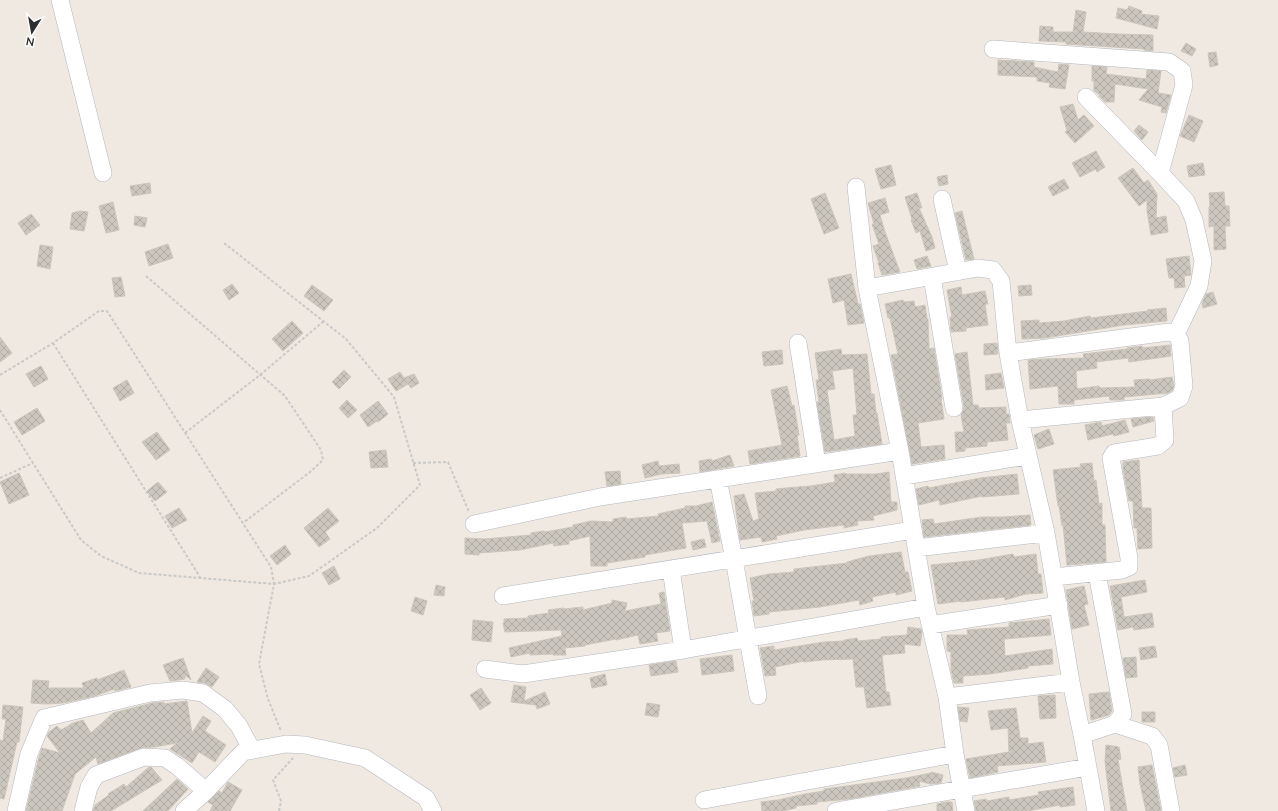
<svg xmlns="http://www.w3.org/2000/svg" width="1278" height="811" viewBox="0 0 1278 811" font-family="Mulish,sans-serif">
<defs>
<pattern id="building-cross-hatch" width="8" height="8" patternUnits="userSpaceOnUse"><rect width="8" height="8" fill="#cbc7bf"/><path d="M0 0l8 8M0 8l8-8" fill="none" stroke="#afaba4"/></pattern>
</defs>
<rect width="100%" height="100%" fill="#efe9e1"/>
<path fill="url(#building-cross-hatch)" stroke="#cbc5ba" fill-rule="evenodd" d="M1129,6L1142,11L1141,14L1159,16L1157,29L1116,18L1118,8L1127,10Z
M1076,10L1086,12L1083,32L1118,34L1153,35V51L1144,50V49L1066,44V42L1039,41L1040,26L1053,27V32H1073Z
M1186,43L1196,49L1192,56L1181,51Z
M1216,52L1218,65L1210,67L1208,53Z
M998,60L1034,62V67L1058,72L1059,64L1069,65L1065,89L1049,87L1050,83L1037,81V77L998,75Z
M1092,66L1107,67L1106,74L1146,79L1147,70L1161,71L1158,93L1171,95L1166,113L1161,112L1162,107L1139,100L1148,89L1115,84L1114,102H1105L1099,96L1100,95L1094,91V81H1092Z
M1073,104L1078,120L1084,115L1094,126L1075,143L1065,132L1067,130L1060,107Z
M1189,115L1203,121L1194,142L1180,136Z
M1139,125L1148,132L1142,140L1134,131Z
M1096,151L1105,167L1097,172L1096,169L1080,177L1072,163Z
M1203,163L1205,175L1189,177L1187,166Z
M891,165L896,185L881,189L875,169Z
M1133,168L1144,183L1148,180L1157,194L1156,218L1166,216L1168,232L1151,235L1147,211V200L1139,206L1118,178Z
M947,175L948,184L939,186L937,177Z
M1064,179L1069,188L1053,196L1048,187Z
M150,183L151,193L132,196L130,186Z
M1224,192L1225,206H1229L1230,226H1225L1226,249L1214,250V226L1209,227V207L1210,206L1209,193Z
M825,193L839,228L824,234L811,199Z
M917,193L922,208H919L932,237L935,248L926,251L920,231L916,233L911,220L912,219L905,197Z
M885,198L889,212L880,215L885,232L900,272L882,275L878,263H879L873,246L879,244L872,224H874L868,203Z
M113,202L119,230L106,233L99,206Z
M80,211L88,212L84,231L70,229L72,213Z
M962,211L974,259L966,260L955,213Z
M31,214L40,225L26,235L18,223Z
M135,216L147,218L145,227L134,225Z
M168,244L173,258L149,266L145,252Z
M40,245L53,247L50,269L37,266Z
M927,256L931,266L917,269L914,260Z
M1189,256L1191,275L1184,276L1185,287L1175,288L1174,278H1169L1166,259Z
M851,274L858,304H860L864,323L848,325L844,300L833,303L828,279Z
M121,277L125,296L115,297L112,278Z
M232,284L239,293L229,300L223,290Z
M312,285L333,300L324,311L304,296Z
M1031,285L1032,295L1019,296L1018,286Z
M961,287L962,295L985,291L988,304H985L988,325L966,328V331L951,332L950,317H952L947,290Z
M1213,292L1217,304L1203,308L1202,303L1206,294Z
M903,300L904,302L914,301L915,307L925,305L927,319H928L929,349L934,348L942,399H941L944,419L918,423L921,447L944,445L945,459L912,464L891,355L898,354L890,318H888L885,304Z
M1166,308L1167,321L1124,325L1045,338L1022,339L1021,321L1039,320V323L1064,321L1090,316L1091,318L1148,311L1147,310Z
M292,321L303,333L283,351L272,339Z
M0,337L12,353L0,362Z
M997,343L998,354L984,355V344Z
M1170,345L1171,356L1129,362L1128,358L1096,362L1097,368L1076,371L1077,389L1099,386L1100,388L1135,387L1134,380L1150,379V380L1172,377L1174,386L1172,391L1168,393L1124,397V400H1110L1109,396L1074,400V404H1059L1058,386L1030,389L1028,360L1043,359L1084,358L1083,354L1127,349V348L1142,346L1143,348Z
M841,349L842,355L867,354L871,394H874L876,413H877L882,444L825,452L817,402H819L816,380H819L815,353ZM853,368L857,415H853L855,436L834,440L827,390L835,389L832,371Z
M782,350L783,364L764,366L762,352Z
M967,352L973,405H978L979,408L1006,407V414H1009L1010,423H1006L1008,440L987,442V446L965,448V451L956,452L955,432H964L961,415L963,411L964,407L955,354Z
M41,366L48,379L34,387L26,374Z
M344,370L351,377L339,389L332,382Z
M400,372L408,384L396,391L388,379Z
M1001,373L1004,388L986,390L985,375Z
M414,374L419,383L411,388L404,378Z
M127,380L134,393L120,401L113,388Z
M787,386L792,406L794,405L799,435H797L800,456L750,464L748,451L782,445L771,390Z
M347,400L357,410L348,418L339,408Z
M378,401L388,414L378,422L377,421L368,427L360,415Z
M37,408L45,421L22,435L14,422Z
M1153,417L1154,421L1133,427L1131,419Z
M1125,420L1129,432L1114,436L1113,434L1088,440L1085,425L1101,422L1102,426Z
M1049,429L1054,444L1038,449L1034,435Z
M157,432L170,450L156,460L142,442Z
M386,450L388,467L371,468L369,452Z
M730,455L734,466L700,472L699,461L711,459L712,461Z
M1139,460L1142,508H1151L1152,548L1138,549L1137,528H1134L1133,501H1129L1123,469V462Z
M658,461L659,466L679,464L680,473L661,474L645,478L642,465Z
M1092,463L1094,481L1096,480L1099,504L1102,503V525H1105L1106,562L1067,565L1063,525L1062,526L1059,506H1058L1053,470L1081,467L1080,464Z
M620,471L621,484L607,486L605,472Z
M889,472L891,502H897V510L873,516L874,520L857,521L858,525L844,528V525L804,530L776,536L777,539L762,542L761,537L740,540L734,496L744,494L753,521L759,519L755,493L776,491V489L786,488L811,486L835,482L834,475L845,473L846,474H876Z
M19,473L29,495L9,504L0,482Z
M1017,474L1019,494L982,497V496L940,505L939,500L919,505L916,489L928,486L929,488L980,478Z
M158,482L167,492L155,501L147,491Z
M712,502L720,541L712,543L707,521L682,523L686,548L645,555V557L607,563V566H591L590,536L569,541V544L554,546L553,543L520,550L479,553V555L465,554V538L484,539L531,535V533L544,531L545,532L573,527V525L591,521L613,522V519L626,517V519L659,516L658,514L685,508V506H696Z
M179,508L187,520L172,528L165,516Z
M328,508L339,521L325,532L330,539L319,547L304,528Z
M1030,515L1031,525L924,537L922,520L933,519L934,524L982,517H1003Z
M704,539L706,547L693,550L691,542Z
M285,545L291,554L277,565L270,556Z
M901,552L905,572H908L912,591L896,595V592L872,597L873,601L860,605L859,600L820,607L769,612V614L754,616L752,601H754L750,578L769,574L794,572V569L847,563V562L869,556Z
M1013,554L1014,557L1036,554L1038,574H1041L1043,593L1026,594L1005,600V597L961,602V601L938,604L931,565L979,560Z
M334,566L340,579L329,585L322,573Z
M1145,580L1147,592L1121,597L1124,617L1152,613L1154,627L1134,630L1133,627L1118,630L1110,586Z
M436,585L445,587L444,596L434,595Z
M1084,586L1088,604L1084,605L1089,625L1072,629L1066,590Z
M664,592L670,631L656,633L658,641L640,644L638,635L616,640V639L585,645V646L565,648L566,655H553V654L530,655V653L511,657L509,648L562,636L561,630L505,632L503,623H504V619L528,618V616L549,613L548,610L564,608V609L583,607V610L612,603V600L627,603L625,611L661,604L659,593Z
M415,597L427,601L423,615L411,611Z
M1049,619L1051,635L1004,639L1005,656L1052,649L1053,664L1028,666V668L990,674L963,676V683H954L951,670V652L947,651V635H968L967,630L1009,627V623Z
M473,620L493,622L491,642L472,640Z
M908,627L921,629L922,632L920,646L904,644L905,653L882,655L886,692H889L891,705L867,708L864,687H856L853,659L822,660L804,662V661L775,667L776,675L765,676L760,648L774,646V650L824,642L844,641V640L857,638L858,641L881,639V637L907,635Z
M1155,646L1157,657L1141,660L1139,648Z
M732,655L734,671L702,675L700,659Z
M1136,657L1137,677L1126,678L1123,658Z
M183,658L191,680L185,675V679L170,681L163,665Z
M676,661L678,672L651,676L649,665Z
M206,668L219,677L212,687L205,683L197,682Z
M124,670L131,687L115,691L114,689L95,696L63,703L46,704L31,703L33,680L49,681L48,688H84L82,683L97,678V680Z
M605,674L607,685L592,688L590,678Z
M514,685L526,687L524,701L545,692L550,704L537,709L536,705L511,702Z
M481,688L491,703L480,710L470,695Z
M1109,692L1112,711L1109,715L1091,720L1089,694Z
M1055,695L1056,718L1040,719L1038,696Z
M187,701L192,733L203,716L211,721L205,731L226,745L215,762L199,752L192,763L170,749L177,743L154,747L141,748L98,764L96,757L75,774L62,811H26L39,757L42,748L60,753L47,736L49,732L57,726L61,730L73,723L83,720L91,733L113,713L152,703L164,702V704Z
M647,703L660,705L658,717L645,715Z
M3,705L23,707L19,742H17L4,799L0,798V740L3,741L6,719H2Z
M958,707L969,708L967,722L960,721Z
M1016,708L1020,738H1028V744L1043,742L1046,762L997,766L998,772L970,778L966,759L1009,752L1008,728L991,730L988,711Z
M1142,712H1155V722H1142Z
M1106,745L1119,747L1121,759L1118,760L1127,811H1111L1105,762Z
M1152,765L1161,811H1146L1140,784L1138,767Z
M1185,765L1187,775L1175,777L1173,768Z
M149,767H151L162,780L111,811H93L95,805L109,795L108,794L124,784L126,787Z
M931,772L943,775L941,783L930,784L919,781L920,786L849,799L817,802V804L796,806V808L783,811H762L761,802L778,800L805,794L824,791V789L906,778L931,773Z
M177,779L188,789L168,811H143Z
M228,782L242,790L230,811H210L213,805L208,802L219,791L222,793Z
M1073,787L1075,805L1060,807V805L1027,811H976L974,801L986,799L987,801L1009,797V800L1039,795L1038,792Z
M946,802H952L953,811H937V804Z"/>
<g fill="none" stroke-linecap="round" stroke-linejoin="round">
<defs>
<path id="minor" d="M60,0L103,173
M993,49L1169,62L1182,71L1184,85L1160,173L1186,201L1194,220L1203,261L1199,286L1176,334
M1086,97L1160,173
M856,187L867,288L900,451L926,607L947,697L955,754L966,811
M942,199L958,272
M932,277L954,408
M867,288L978,268L993,270L1001,281L1008,353L1020,420L1046,533L1071,682L1082,735L1096,811
M798,343L817,464
M1008,353L1169,332L1176,334L1180,341L1184,386L1180,398L1163,406L1020,420
M904,476L1027,456
M718,479L734,559L758,696
M474,524L600,497L900,451
M916,548L1046,533
M671,569L683,650
M1054,577L1122,570L1129,567V558L1111,458L1114,453L1158,446L1165,440L1163,406
M503,596L913,530
M930,625L1059,605
M485,669L523,674L683,650L926,607
M947,697L1071,682
M1115,724L1152,736L1159,745L1171,811
M1082,735L1115,724L1123,714L1097,573
M704,800L955,754
M16,811L29,754L44,718L150,693L183,690L203,693L225,709L239,726L252,750
M83,811L89,787L96,775L144,757L165,758L177,766L206,791
M184,811L206,791L243,752L286,744L305,745L365,758L426,798L433,811
M836,811L1088,767"/>
</defs>
<use href="#minor" stroke="#b4b7c1" stroke-width="18"/>
<path stroke="#c9c9c9" stroke-width="2" stroke-dasharray="3 2" stroke-linecap="butt" d="M146,276L285,396L321,450L323,460L310,472L243,523
M53,343L200,577
M0,375L53,343L99,311H107L271,567L274,584L259,664L268,699L281,731
M0,410L81,540L101,556L139,573L274,584L309,576L377,528L420,485L394,397L346,339L224,243
M185,433L260,375L324,321
M413,463L448,462L469,512
M0,478L33,463
M279,811L281,801L273,780L293,758"/>
<use href="#minor" stroke="#fff" stroke-width="17"/>
</g>
<g transform="translate(32 32) rotate(191)" stroke="#ffffff" stroke-width="3" paint-order="stroke">
<path d="M0-3L7 15L0 10L-7 15Z" fill="#2e2e2e"/>
<text y="-6" font-size="11" font-weight="bold" text-anchor="middle" fill="#2e2e2e">N</text>
</g>
</svg>
